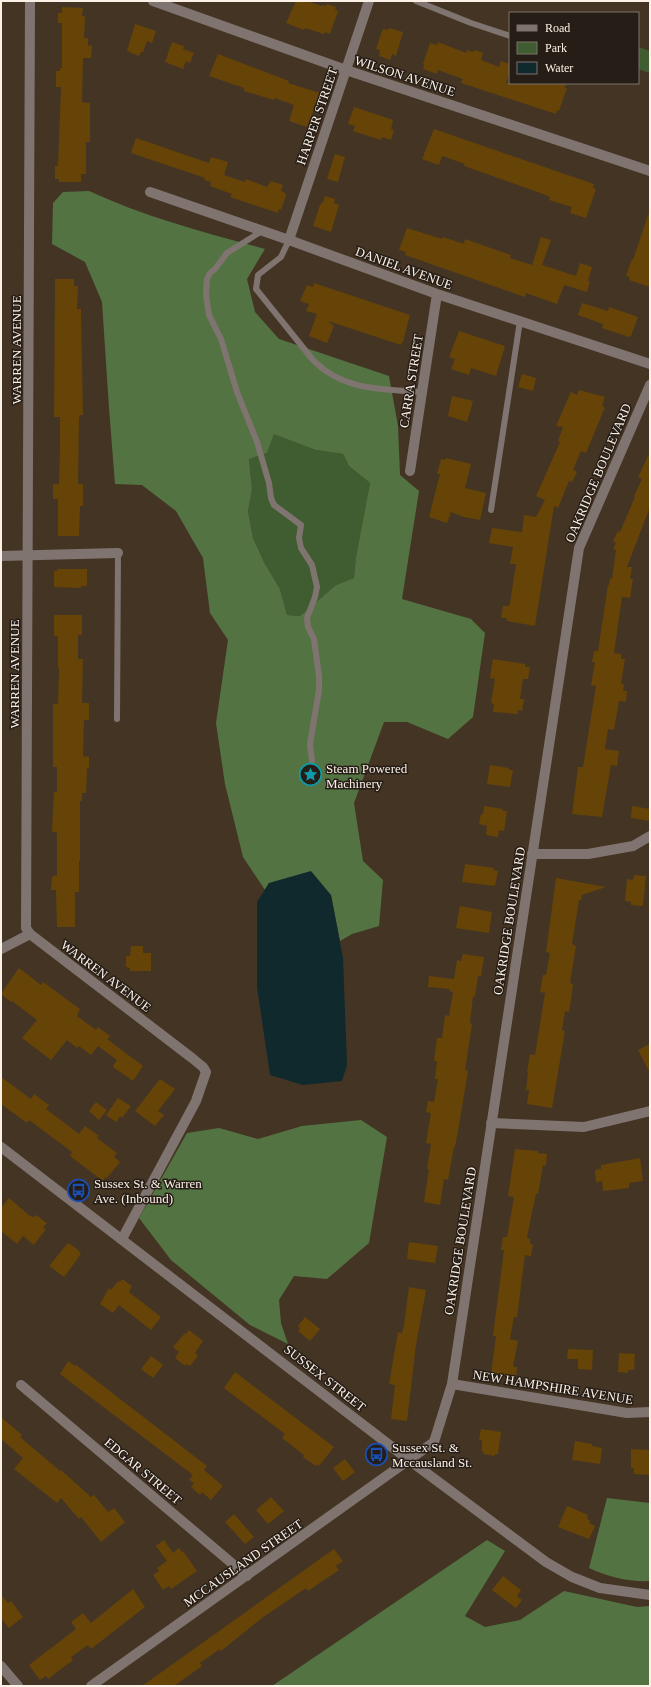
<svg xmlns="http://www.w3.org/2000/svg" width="651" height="1687" viewBox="0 0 651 1687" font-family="'Times New Roman',serif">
<rect width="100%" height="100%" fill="#443424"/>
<path fill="#405d31" d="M638,47L650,51V73L638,69Z
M274,433L316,450L343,454L349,466L370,483L356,557L354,578L336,585L300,616L287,615L280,589L265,564L253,538L248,511L252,489L249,459L267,453Z"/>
<path fill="#537442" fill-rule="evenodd" d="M89,191C145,217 206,233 265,249L247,279L255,312L279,339L389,376L398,426L400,475L419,491L402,599L471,619L485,633L473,717L448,739L407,722H384L354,803L363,861L383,880L379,926L352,934L340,941L331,895L269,883L265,890L243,857L225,784L216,723L228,640L210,613L203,558L176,511L142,485L115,484L109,408L102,302L85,262L52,244L53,203L63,192ZM274,434L316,450L343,454L349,466L370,483L356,557L354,578L336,585L300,616L287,615L280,589L265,564L253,538L248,511L252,489L249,459L267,453Z
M361,1120L387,1137L369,1243L327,1279L294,1276L279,1300L281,1323L288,1344L250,1325L171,1260L139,1218L187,1133L219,1128L258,1139L302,1126Z
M607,1498L650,1503V1581C630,1582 608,1577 589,1568Z
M487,1540L505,1551L465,1616L485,1627L520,1620L564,1591L637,1607L650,1606V1686H272Z"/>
<path fill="#0f292d" d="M311,871L331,895L343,958L347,1065L342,1081L303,1085L270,1075L257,987V902L269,883Z"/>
<path fill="#664408" d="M296,1H307L321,6L322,5L326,6L327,4L336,7L335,9L338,11L330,34L325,32L324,34L305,28L304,30L286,23Z
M62,7L83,8L82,16H85L84,38H88V46L92,45L91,58H83L82,102L90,103V142H86V174H81V182H59V179H55V166H58L61,87H56V71H60V68H62V23H58V13H62Z
M135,24L156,31L152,43L147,41L143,52H141L139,56L127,51Z
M389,28L403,32L396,56L392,54L390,60L379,56L380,50L376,49L382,31L384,29L388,30Z
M172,42L184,46L183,49L194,53L190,63L186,61L183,69L165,62Z
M438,42L466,53L467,50L473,52L474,50L483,53L481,60L499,67L501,61L510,64V71L506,83H566L565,88H567L559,111L557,110L556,114L461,83L463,79L438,70L437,74L423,69L424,65L423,64L430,43L437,45Z
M218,54L289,81L288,83L320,93L307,127L289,121L294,105L275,98L274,100L244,91V88L209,76Z
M354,107L393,120L391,129L394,130L391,140L382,137L381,140L353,131L355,126L348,124Z
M434,129L594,184L593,188L596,189L586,218L570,213L572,207L549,200L550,197L543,194L464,166L465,164L442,156L439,165L422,159Z
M136,138L209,163L211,157L228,162L224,175L245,182L246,179L267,187L271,181L283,185L281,191L285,193L286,195L281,210L279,209L278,213L230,197L232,194L210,186L211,182L204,180L205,178L131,153Z
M335,154L345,157L338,182L327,179Z
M325,196L335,199L334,203L339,205L331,232L313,226L320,205L323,202Z
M648,215H650V287L629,280L630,277L626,276L632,259L633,260Z
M407,228L442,239L443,237L464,244L465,239L511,255L510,258L532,265L541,237L551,240L542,265L576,276L580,263L592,267L588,281H590L587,292L564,285L557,304L526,293L525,297L405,255L406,252L399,250Z
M55,279H74V286H78L77,309H81L83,415H80L79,418L78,484H83V506H80L79,536H58V499H53V484H59L60,447V417H54Z
M314,283L410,315L403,342H402L401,345L328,321L334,326L327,343L309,336L317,314L306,311L309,304L300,301L307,285L313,287Z
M582,303L608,311L609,307L638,317L631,336L629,337L602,328L603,324L578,315Z
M459,331L505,346L496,376L471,368L469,375L451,369L455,359L449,357Z
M522,374L536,378L533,391L518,387Z
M579,390L605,397L602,406L605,407L586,453L581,451L573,470L577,472L572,482L569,481L558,508L554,506L535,626L507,621V618H501L503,606H509L510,603L516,564H510L513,547L489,543L492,528L522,532L524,515L536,517L545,500L536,496L560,442L558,441L563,427L556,426L571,392L577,395Z
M452,396L473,401L467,422L448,416Z
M650,452V507L627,567H632L630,579H633L630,598L622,597L614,653L621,654V659H625L621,684H624L623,691H627L626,702L619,701L614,730L608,729L605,749L619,751L617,766L611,765L602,817L572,814L578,767H583L596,686L591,685L595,662H592L594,651H598L608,585H609L610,578L612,579L616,550L613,549L616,543L613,541L618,531L620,532L635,497L634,496L642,479L638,477Z
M446,458L471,464L465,488L486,493L480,520L464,517L451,512L447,523L429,517L440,474H437L441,459L445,460Z
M57,569H87V586H81V588L54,587V571H57Z
M54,615H82V635H78V659H83L82,703H89V720H84L83,756L89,757V768H87L86,793H82V801H80V861H79V892H75V927H57L56,890H51L52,877L57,875V833L52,831L54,792H57V767H53V704H57L58,703L59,668H58V636H54Z
M493,659L525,664V667H530L528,679H523L520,699H524L522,711L518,710V714L493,712L494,704L491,703L495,679L490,678Z
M490,765L509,768V770H513L510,787L487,784Z
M484,806L503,809L502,811H507L504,831L499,830L498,837L486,835L487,826L479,824L481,814H483Z
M632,806L650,809V821L631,818Z
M465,864L494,868L493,870L498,871L495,886L462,882Z
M634,875L646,876L643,906L631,905V902L625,901L627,879L633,880Z
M556,878L606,887L582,895L581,900H579L572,944L576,946L570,983L573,984L571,1000L569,1012L565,1011L562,1030L565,1031L552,1108L527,1104L529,1090H526L528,1073L527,1072L530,1054L535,1055L545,993L540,992L543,975H546L550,953L546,952Z
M460,906L492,912L489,933L456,928Z
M131,946H143V953H151V971H130V968L126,967V956H130Z
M463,954L484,957L481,976H478L475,997L473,996L470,1023L472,1024L465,1070L468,1071L458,1131L455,1147H454L448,1180L444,1179L440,1205L424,1202L429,1169H427L431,1144L426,1143L431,1113L426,1112L428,1101L434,1102L438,1079H435L437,1061H434L437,1038H442L445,1015L449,1016L453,992L449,991L450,989L428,987L429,976L454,979L457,960L461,961Z
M19,968L41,985L43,982L80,1009L77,1016L96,1030L98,1027L110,1036L107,1039L143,1066L133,1081L113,1067V1066L117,1060L98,1046L91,1055L79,1046L77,1048L67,1040L51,1060L22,1038L37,1020L12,1001L11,1002L1,994Z
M650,1044V1073L638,1050Z
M1,1077L31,1099L34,1094L49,1105L46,1109L79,1134L85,1126L99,1136L97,1138L117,1153L114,1157L120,1162L107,1178L105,1177L103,1181L70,1156L72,1152L29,1120L27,1123L1,1104Z
M160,1079L175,1089L158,1111L164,1115L155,1126L135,1111Z
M118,1098L131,1106L122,1118L120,1116L116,1122L106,1115Z
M96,1102L107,1110L99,1120L89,1111Z
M515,1149L538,1151V1153L547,1154L546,1166L543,1165L538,1194H536L530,1222L527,1238L530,1239V1244H533L531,1256L525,1255L517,1317H514L510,1339L518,1341L513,1367H517L516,1378L491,1374L496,1336H493L504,1250H501L503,1237H507L514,1197L508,1196Z
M640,1158L643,1181L629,1183V1188L603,1191L602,1181L596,1182L595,1170L601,1169V1165Z
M9,1198L30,1216L34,1217L36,1215L47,1223L43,1228L46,1229L34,1245L23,1236L17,1244L1,1231V1208Z
M409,1242L438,1246L435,1263L407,1259Z
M68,1243L77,1249L81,1254L64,1277L49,1266Z
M122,1279L132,1286L129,1292L161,1317L151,1330L119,1305L113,1313L100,1304L109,1288L111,1290L118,1281L120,1282Z
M409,1287L426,1290L416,1345L407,1421L391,1419L395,1385L389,1384L398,1332L402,1333L404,1325Z
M305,1317L320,1329L310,1341L298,1331L300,1328L298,1326Z
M189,1330L203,1341L195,1353L198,1356L190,1366L187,1364L185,1366L175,1358L179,1352L173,1347L185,1333L186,1334Z
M568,1349L593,1350L592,1370L578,1369V1359H567Z
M619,1353L635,1354L634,1370H628V1373L618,1372Z
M151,1356L163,1365L153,1378L141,1369Z
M68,1361L75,1366L76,1365L207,1466L204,1470L223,1486L211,1500L202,1492L200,1495L191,1487L194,1483L189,1480L193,1475L60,1374Z
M235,1372L334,1447L319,1466L318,1464L316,1466L303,1457L304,1455L282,1438L285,1434L224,1388Z
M1,1417L22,1435L20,1437L60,1471L61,1470L91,1497L94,1495L108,1512L114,1508L125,1522L101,1542L81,1517L79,1519L61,1498L57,1503L14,1469L23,1458L1,1439Z
M481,1429L501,1432L498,1454H495V1456L483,1454L484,1452H482V1440H479Z
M575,1441L592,1444V1446L602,1448L600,1464L572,1460Z
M631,1449L650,1450V1475L634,1474V1468H631Z
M345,1459L355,1472L343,1481L333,1468Z
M271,1497L284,1511L268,1524L256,1510Z
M567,1506L588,1515L587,1519L590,1520L589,1523L595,1526L589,1539L558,1527Z
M234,1514L254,1537L245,1544L225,1522Z
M164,1540L173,1553L179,1548L182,1552L183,1551L197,1571L171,1589L169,1586L163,1590L153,1575L159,1571L157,1568L167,1561L156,1546Z
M334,1549L343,1561L336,1566L339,1570L308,1591L306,1588L262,1618L221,1651L220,1649L200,1663L202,1666L174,1686H142Z
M503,1576L521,1590L517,1596L522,1600L516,1608L492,1590Z
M133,1589L145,1607L91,1649L88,1645L71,1657L73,1660L48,1679L46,1676L40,1680L29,1665L76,1629L71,1622L83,1613L91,1623Z
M1,1595L8,1603L11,1601L23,1617L9,1628L1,1618Z"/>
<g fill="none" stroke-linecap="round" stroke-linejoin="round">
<path stroke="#807471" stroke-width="6" d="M416,1L471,23L510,36
M262,231L227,253L215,269L210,273L207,279L206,295L209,315L221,339L237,392L257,442L269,483L271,498L274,505L301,525L299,538L301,548L312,565L317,587L315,597L307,618L308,627L314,639L319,676V690L310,744L312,761
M289,240L281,257L258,275L256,289L313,360C343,391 383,389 422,392
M491,510L520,321
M117,719L118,553"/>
<path stroke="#807471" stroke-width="10" d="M30,1L26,928L30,934L192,1058L203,1067L206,1072L196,1101L122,1239
M153,1L346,70L650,171
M150,192L289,240L437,294L650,364
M289,240L369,1
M410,471L437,294
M1,556L118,553
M532,854H588L633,846L650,836
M1,949L30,934
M491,1123L584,1127L650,1111
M452,1384L627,1413L650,1412
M21,1385L247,1576
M1,1666L18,1686
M91,1686L434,1442L452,1384L579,548L650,385"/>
<path stroke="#807471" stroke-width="10" d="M1,1147L409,1460L546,1562L572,1577L600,1588L650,1595"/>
</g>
<defs>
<symbol id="sight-ring" viewBox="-11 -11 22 22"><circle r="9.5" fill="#251d16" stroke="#0f9aa8" stroke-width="1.5"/><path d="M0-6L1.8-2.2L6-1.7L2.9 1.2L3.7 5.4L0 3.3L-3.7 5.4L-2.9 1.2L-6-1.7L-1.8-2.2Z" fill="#0f9aa8"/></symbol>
<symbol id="bus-ring" viewBox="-11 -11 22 22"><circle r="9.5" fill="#251d16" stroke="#1a4fb4" stroke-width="1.5"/><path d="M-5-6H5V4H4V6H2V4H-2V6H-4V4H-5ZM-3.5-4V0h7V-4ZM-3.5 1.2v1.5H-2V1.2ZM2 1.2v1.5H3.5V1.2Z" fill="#1a4fb4"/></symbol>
</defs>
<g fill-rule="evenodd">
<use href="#sight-ring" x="298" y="762" width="25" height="25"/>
<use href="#bus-ring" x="66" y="1178" width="25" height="25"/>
<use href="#bus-ring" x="364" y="1442" width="25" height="25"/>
</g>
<g text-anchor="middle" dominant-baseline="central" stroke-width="3" stroke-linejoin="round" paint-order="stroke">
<g font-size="13" fill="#fbf1e7" stroke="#251d16">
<text transform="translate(405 76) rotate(18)">WILSON AVENUE</text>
<text transform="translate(317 116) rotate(-71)">HARPER STREET</text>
<text transform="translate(404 268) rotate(20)">DANIEL AVENUE</text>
<text transform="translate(16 350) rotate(-90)">WARREN AVENUE</text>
<text transform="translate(411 381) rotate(-81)">CARRA STREET</text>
<text transform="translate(598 473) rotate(-67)">OAKRIDGE BOULEVARD</text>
<text transform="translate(14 674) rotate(-90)">WARREN AVENUE</text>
<text transform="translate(509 921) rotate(-81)">OAKRIDGE BOULEVARD</text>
<text transform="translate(106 976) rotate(37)">WARREN AVENUE</text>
<text transform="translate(460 1241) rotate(-81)">OAKRIDGE BOULEVARD</text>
<text transform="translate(325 1378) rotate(38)">SUSSEX STREET</text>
<text transform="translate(553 1387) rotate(9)">NEW HAMPSHIRE AVENUE</text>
<text transform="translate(143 1471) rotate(40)">EDGAR STREET</text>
<text transform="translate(243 1563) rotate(-35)">MCCAUSLAND STREET</text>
</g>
<g font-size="13" fill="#fbf1e7" stroke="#251d16" text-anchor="start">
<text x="326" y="768">Steam Powered<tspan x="326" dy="15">Machinery</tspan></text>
<text x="94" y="1183">Sussex St. &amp; Warren<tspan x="94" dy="15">Ave. (Inbound)</tspan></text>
<text x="392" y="1447">Sussex St. &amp;<tspan x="392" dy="15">Mccausland St.</tspan></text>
</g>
</g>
<rect width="651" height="1687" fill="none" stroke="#fbf1e7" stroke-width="4"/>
<rect x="509" y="12" width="130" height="72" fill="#251d16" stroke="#7b726a"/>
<rect x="517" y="25" width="20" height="6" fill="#807471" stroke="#7b726a"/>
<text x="545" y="32" font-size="12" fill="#fbf1e7">Road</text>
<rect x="517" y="42" width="20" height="12" fill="#405d31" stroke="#7b726a"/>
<text x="545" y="52" font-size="12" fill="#fbf1e7">Park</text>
<rect x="517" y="62" width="20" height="12" fill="#0f292d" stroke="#7b726a"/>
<text x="545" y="72" font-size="12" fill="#fbf1e7">Water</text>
</svg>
